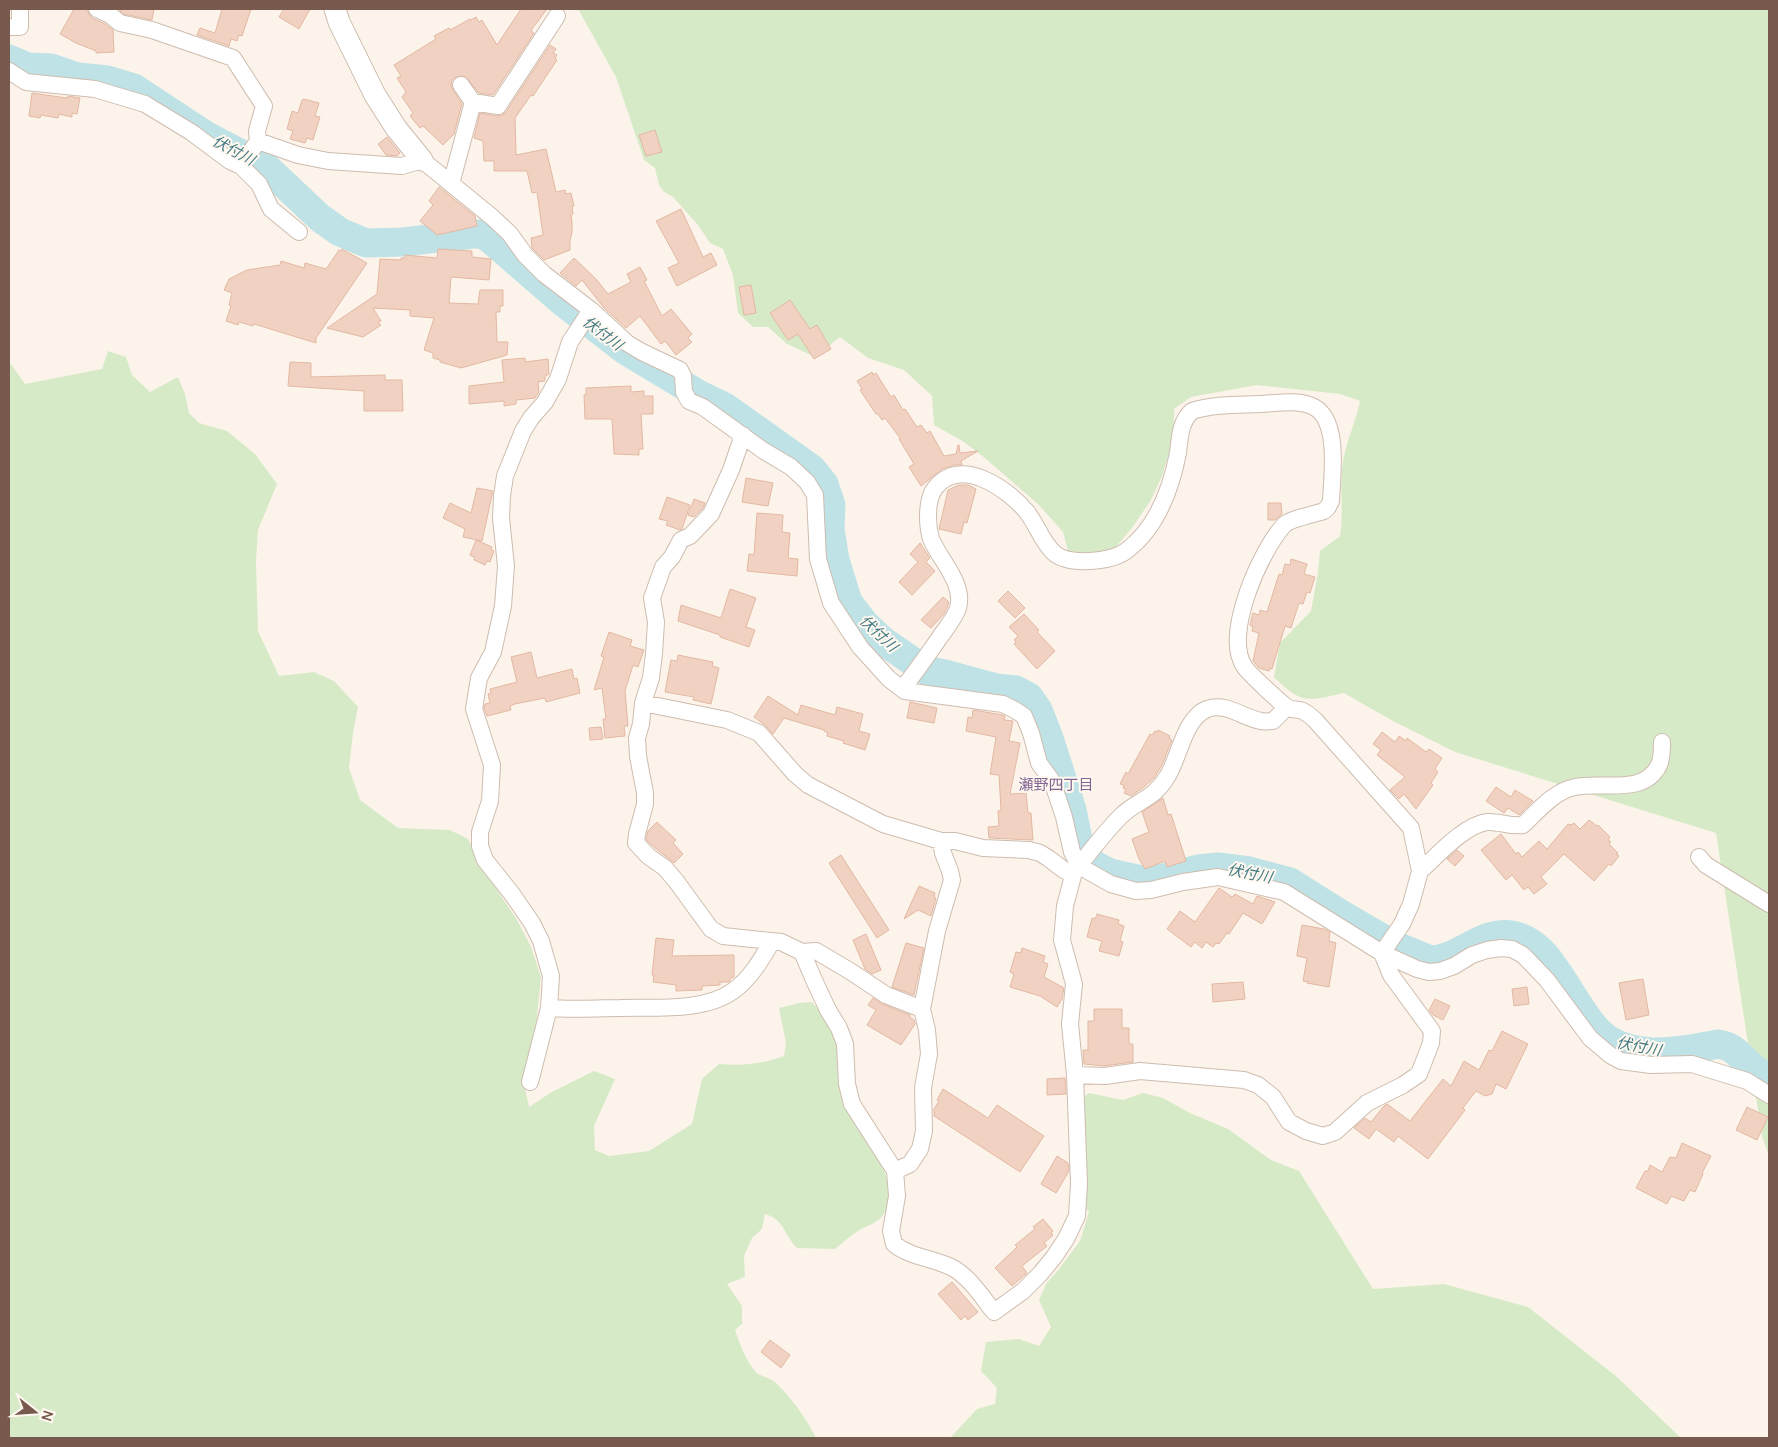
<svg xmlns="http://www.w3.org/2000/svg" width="1778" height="1447" viewBox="0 0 1778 1447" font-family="Manrope,'Noto Sans JP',sans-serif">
<rect width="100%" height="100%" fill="#fcf4ea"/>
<path fill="#d7eac8" d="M578,9H1769V1156L1762,1136L1716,833L1455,752L1393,721L1344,693C1308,701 1302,705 1274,677L1280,643L1311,611L1318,573L1320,551L1340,536C1344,511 1339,486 1343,462C1346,441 1356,422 1360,401L1340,394L1257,385L1191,397L1174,409V437L1162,476L1151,500L1132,528L1114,549L1093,553L1068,551L1063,532L1038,504L986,459L964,442L934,425L932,396L904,370L868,358L840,337L815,357L787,344L768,327H753L738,313L733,275L723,249L710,243L698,225L673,197L664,192L659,185L655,168L644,160L616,77Z
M108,351L126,357L132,375L150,392L178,377L185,394L189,413L199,423L227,431L255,454L277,484L258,530L256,561L258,631L279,676L314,672L334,681L358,707L353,733L349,768L360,800L398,828L450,830L468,839L497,890L516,918L531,947L541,977L534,1045L525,1088L529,1107L550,1093L594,1071L615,1079L594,1126L595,1150L609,1156L649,1151L692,1124L702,1079L719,1064C742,1066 762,1064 784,1056L786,1043L779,1008L799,1003L812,1002L822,1014L836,1036L879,1160C889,1178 896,1206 877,1221C873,1224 867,1226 863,1228C852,1234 844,1242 835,1249L797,1248C783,1234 785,1220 765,1214L762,1229L752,1238L744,1256L745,1277L727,1284L742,1306V1324L735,1330C740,1344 745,1359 755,1371C760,1377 769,1377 775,1382C792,1398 806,1418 816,1438H9V365L11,364L25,384L102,369Z
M1089,1093L1123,1100L1143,1093L1163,1098L1190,1113L1228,1129L1271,1160L1299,1171L1373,1289L1444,1284L1528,1307L1617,1377L1681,1438H950L977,1409L995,1404L997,1388L981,1371L986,1342L1019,1339L1039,1346L1051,1327L1039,1300L1046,1284L1059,1269L1080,1241L1089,1212L1077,1197L1075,1102Z"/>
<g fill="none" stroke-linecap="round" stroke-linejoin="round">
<path stroke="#bee2e6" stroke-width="29" d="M9,59L28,67L51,68L77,77L108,80L134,88L207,136L266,167L320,218L340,232L366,243L403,242L473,234H481L489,238L564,303L625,350L698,394L725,407L812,469L824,484L831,505L830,529L835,560L848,602L865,624L883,641L925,670L945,674L996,688L1016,690L1029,697L1038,710L1049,738L1072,810L1079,844L1093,864L1110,873L1141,880L1163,878L1198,869L1218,867L1249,871L1290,882L1339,913L1396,946L1430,960C1459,960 1481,930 1512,935C1529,938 1544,952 1553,966C1568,986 1579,1009 1596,1029C1625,1062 1679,1052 1718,1044C1735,1047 1736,1053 1749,1064C1755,1070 1762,1074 1769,1079"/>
</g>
<path fill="#f1d2c2" stroke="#e3b8a2" d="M74,9H87L89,14L92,18L105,24L113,30L114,52L96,53V51L76,43L60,34Z
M121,9H154L152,20L124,14L120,11Z
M222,9H251L242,36L239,35L237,41L231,39L229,46L197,35L200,28L215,33Z
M284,9H310L299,29L279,17Z
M521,9H547L532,29L531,31L534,33L493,95L479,93L465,76L456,77L452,80L451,85L453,90L462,104L454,134L443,145L423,126L420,128L410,116L413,113L402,97L406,92L397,78L401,76L394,65L436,39L434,36L449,28L450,30L470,19L471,20L476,17L479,22L482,20L497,45Z
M550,45L556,49L553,53L557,55L555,58L557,60L533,96L531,95L515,118L516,155L546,149L556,192L565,190L566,194L571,193L574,206L572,207L573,214L571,215L572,222V233L570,240V250L544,260L532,248L531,238L543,235L537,192L532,193L527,171H494V161H484L483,141L474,138L480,113L497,116L502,115L506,112Z
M32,93L67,98L68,96L80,98L77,114L72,113V117L59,114L58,118L41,115L40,118L29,116Z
M304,99L319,103L315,116L320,117L313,140L307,138L305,143L290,139L293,131L287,129L292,111L298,113L302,100Z
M655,130L662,152L646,156L639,135Z
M387,137L400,153L397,156L386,155L378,144Z
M439,187L475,216L477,226L437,235L420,221L433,205L429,201Z
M681,209L703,257L711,253L717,265L677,286L668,268L679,263L656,221Z
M342,249L367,263L316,338V343L254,324L253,326L239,322L238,325L226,321L231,306L229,305L232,293L224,290L229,279L247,270L280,265L281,261L304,268L305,263L326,269L339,250L341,251Z
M438,249L472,251V257L491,259L489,280L451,277L449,303L478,304L480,290H503V306H500V312H496L497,342H508L507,355L461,368L440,362V360L433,358V353L424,350L434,318L410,316V310L373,308L381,321L378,322L381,325L363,337L327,328L377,294L380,259L401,260V258H405V255L437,258Z
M574,258L596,279L608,294L631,282L627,274L640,267L647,280L644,281L662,316L671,309L692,334L688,338L692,342L676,355L665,341L661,344L640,316L626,328L604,308L582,280L576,286L560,273Z
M751,285L756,313L744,315L739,287Z
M790,300L810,329L817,325L831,349L814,359L798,334L788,340L770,313Z
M525,358V362L548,359L549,374L545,376V381L538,382L539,392L535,398L516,400V404L504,406V401L469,404V386L504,382L502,360Z
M290,362L311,363V377L385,375V380H402L403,411H364V391L288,386Z
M872,372L873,375L876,373L891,397L894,395L903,410L905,409L917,427L921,425L927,433L930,431L944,456L956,454L958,445H959L960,453L978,451L961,461L962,465H954L942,469L921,486L909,467L914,464L899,439L900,438L885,418L882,420L878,414H876L860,390L862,389L857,381Z
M631,386V392L644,391V396H653V414H641L643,449H639V455L614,454L612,419H585L584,395H586V388Z
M746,478L773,483L768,506L742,502Z
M959,485H968L976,489L967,523L964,522L961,534L939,529L948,490Z
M477,488L493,491L482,541L463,537L465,529L443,518L450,503L471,513Z
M667,497L690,505L682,529L680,530L666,525L668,521L659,519Z
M694,499L705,503L703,508L694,517L688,515Z
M1268,503H1281L1282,514L1275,520H1268Z
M757,513L783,515L782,532L790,533L788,558L798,559L797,576L747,571L749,554L754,555Z
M476,540L492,547L491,549L494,551L490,562L487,561L485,565L474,560L475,558L470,555Z
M920,543L930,558L926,562L935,571L912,595L899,582L918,562L910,554Z
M1291,559L1307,564L1304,574L1315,577L1310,593L1307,592L1303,604L1299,603L1291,628L1285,626L1272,669L1270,668L1269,671L1259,668L1253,661L1259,633L1252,631L1253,627L1250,625L1253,613L1259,615L1260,610L1267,612L1279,574L1282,575L1285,564L1290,565Z
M730,589L756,598L746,627L755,630L749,647L720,637V635L678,621L681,605L721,618Z
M1008,591L1025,608L1015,618L998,601Z
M943,597L949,602L947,608L944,614L931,628L921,620Z
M1024,614L1039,630L1037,632L1055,651L1037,669L1014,644L1016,642L1014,640L1018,636L1009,627Z
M609,632L632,640L630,646L644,650L638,667L633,665L625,691L628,726H624L625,736L605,738L603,719H606L602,688L594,690L604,657L601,656Z
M531,652L537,678L572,669L574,679L577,678L580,693L546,702L545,698L515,704L510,706L511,710L487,716L484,708L485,704L490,703L488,694L491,693L490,689L517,682L511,657Z
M678,655L713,662L712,666L719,668L711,704L693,700L694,697L665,692L671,660L677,661Z
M768,696L798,715L801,705L835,715L837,707L863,714L859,731L870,734L865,750L843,743L844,741L827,736L828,733L824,731V730L784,718L773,734L766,726L754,717Z
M910,702L937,708L934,723L907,718Z
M973,710L1003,715L1005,716L1004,720L1013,721L1009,741L1020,743L1010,794L1026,793L1028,813H1031L1033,840L989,838L988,827L999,826L998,811L1001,810L999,775L990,774L996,737L966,731L968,717L972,718Z
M601,727L603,739L590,740L589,728Z
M1158,730L1170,736L1169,738L1172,740L1162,765L1154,778L1144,787L1131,796L1124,793L1126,789L1123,788L1124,785L1120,784L1126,772L1128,774L1150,734L1152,735L1155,731L1157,732Z
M1382,732L1395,742L1399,736L1406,741L1407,738L1426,752L1429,749L1442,758L1435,769L1438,772L1431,783L1433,785L1416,809L1404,794L1399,799L1390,790L1405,777L1377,755L1381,750L1373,744Z
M1496,787L1511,797L1515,790L1533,801L1519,815L1508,808L1504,813L1486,801Z
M1163,798L1168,815L1171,814L1186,861L1167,867L1165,861L1145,869L1139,859L1132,839L1149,832L1142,812Z
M1589,820L1597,826L1598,825L1610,837L1608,840L1611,842L1609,844L1618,853L1616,854L1619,856L1611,866L1609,864L1594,881L1564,854L1541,877L1547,884L1534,894L1528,887L1524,890L1512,875L1506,880L1481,850L1501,834L1516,854L1518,852L1522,857L1539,841L1547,849L1568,824L1571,825L1574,823L1580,829Z
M657,822L676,840L673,843L683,854L674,863L655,848L646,840L648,831Z
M1457,850L1464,856L1455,866L1447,859Z
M841,855L889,930L877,938L829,863Z
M919,886L935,893L934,897L936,898L931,916L918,910L904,919Z
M1219,888L1232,897L1235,894L1253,904L1257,896L1275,902L1262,924L1243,913L1229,934L1227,933L1219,944L1216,943L1213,947L1206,942L1202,948L1195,942L1191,947L1167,929L1180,911L1195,922Z
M1097,914L1119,920L1118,924L1124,926L1120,941L1123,942L1119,956L1099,951L1102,941L1087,937L1092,918L1095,919Z
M1302,925L1324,929L1330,932L1329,941L1336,943L1329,987L1307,983L1308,982L1303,981L1307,958L1297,956V954Z
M866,934L881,970L872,974L865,969L853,940Z
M656,938L674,940L672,956L734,955V977L731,978L729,982H720V985L702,986V990L676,991V985L653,982L654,975H652Z
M906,943L924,948L914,995L892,987Z
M1022,948L1045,956L1043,962L1048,964L1044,977L1064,988L1062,999L1057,1007L1040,996L1010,987L1014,974L1010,972L1016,952L1021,953Z
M1643,979L1649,1015L1626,1020L1619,983Z
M1243,982L1245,999L1213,1002L1212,984Z
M1527,987L1529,1004L1514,1006L1512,989Z
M873,998L882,1004L910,1015V1017L914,1020L915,1024L901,1045L867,1025L876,1010L868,1005Z
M1435,999L1450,1006L1443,1020L1433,1015L1429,1010Z
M1094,1009H1122V1028H1129V1044H1133V1062L1104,1066L1084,1064L1083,1050H1088V1021H1094Z
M1502,1031L1528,1044L1506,1089L1496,1084L1492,1094L1485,1096L1476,1091L1463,1108L1465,1110L1428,1159L1398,1136L1394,1142L1376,1129L1369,1139L1354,1128L1365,1118L1371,1122L1384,1106L1387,1104L1410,1121L1443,1079L1451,1086L1464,1061L1479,1070L1489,1050L1492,1051Z
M1065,1078L1066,1094L1047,1095V1079Z
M943,1089L988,1118L997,1105L1044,1136L1020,1172L934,1116V1109L939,1101L937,1100Z
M1747,1107L1768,1117L1757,1140L1736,1130Z
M1682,1143L1711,1156L1702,1173L1703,1174L1695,1192L1690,1190L1684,1201L1671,1196L1667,1204L1636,1188L1645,1171H1648L1650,1165L1662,1172L1670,1157L1676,1158Z
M1057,1156L1068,1163L1069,1171L1056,1193L1041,1184Z
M1043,1219L1053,1231L1051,1233L1053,1235L1044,1243L1047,1246L1022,1266L1027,1273L1012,1286L995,1268L1017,1247L1015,1245L1035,1229L1033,1227Z
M952,1282L978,1312L968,1320L965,1316L961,1320L938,1294Z
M770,1340L790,1355L781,1368L761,1352Z"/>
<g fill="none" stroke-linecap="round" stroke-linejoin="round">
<defs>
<path id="minor" d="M97,9L110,15L120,23L152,30L233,58L264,106L257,131L258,141L298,155L328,161L402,166L422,160L492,217L510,234L525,255L544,274L591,310L627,343L642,352L680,370L683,376L684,392L689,401L703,407L764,451L791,467L807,482L815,495L818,559L831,603L860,647L889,679L905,691L1003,704L1015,710L1024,716L1031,733L1039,763L1052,781L1064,817L1072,852L1079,866L1111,884L1136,891L1151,890L1183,882L1218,877L1284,892L1382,953L1417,969L1429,972L1440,971L1454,966L1472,955L1487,950L1501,948L1512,949L1523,955L1547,980L1590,1038L1610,1055L1621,1061L1651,1065L1692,1064L1747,1081L1769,1095
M9,27H20V9
M9,71L26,82L95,89L145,104L191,132L230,161L241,166L259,184L271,209L299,232
M461,85L473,102
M241,166L258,141
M451,184L473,102L498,106L557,16
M743,435L731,470L711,514L690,536L681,540L672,557L663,567L652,598L656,622L654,654L651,678L643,703L641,724L637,738L638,756L645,793V804L637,834L636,843L648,856L665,868L676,881L711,929L723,936L781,942L802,952L816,951L850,971L886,995L922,1009
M902,689C916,672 928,654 940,637C946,628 955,618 958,608C965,584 940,560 931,539C929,532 928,525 928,517C928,507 929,496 935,488C960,455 1008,489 1027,512C1037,525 1042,542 1054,553C1069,566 1111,562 1126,551C1157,528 1171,489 1178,453C1180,437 1180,422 1192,411C1214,404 1238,405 1261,404C1278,403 1299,399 1314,407C1340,421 1332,476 1331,501L1328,507L1324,511C1315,514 1290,519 1284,525C1261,550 1223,634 1244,666C1247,672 1283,705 1288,708C1293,710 1298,709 1303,711C1307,713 1312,717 1315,720L1411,828L1420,871L1411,904L1402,924L1382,953L1391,975L1432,1031L1431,1043L1419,1074L1403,1085L1367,1103L1335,1132L1323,1136L1306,1131L1289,1122L1273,1097L1258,1085L1244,1080L1140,1071L1105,1076L1075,1075
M643,703L727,720L759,733L795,774L808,785L883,824L941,841H955L983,848L1029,850L1040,853L1048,858L1064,870L1070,873L1074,872C1089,853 1104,833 1121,816C1137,800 1153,800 1167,777C1179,759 1184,718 1207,709C1227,702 1243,718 1261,721C1265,722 1269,721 1273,721L1287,707
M941,841L943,853L950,871L952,880L937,931L922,1009L927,1030L929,1054L923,1088L924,1131L920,1149L910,1164L895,1171L897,1196L891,1231L894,1244C910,1257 932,1258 951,1267C969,1276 982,1297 994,1312L1023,1291L1040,1274L1054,1257L1066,1239L1077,1216L1079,1184L1075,1075L1070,1024L1074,984L1062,940L1065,906L1074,872
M1699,857L1706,865L1769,904
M1420,871C1437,856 1464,825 1487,822C1499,821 1510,827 1523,825C1538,811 1554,791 1575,787C1602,781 1644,796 1659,765C1662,759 1662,749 1662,742
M802,952L814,980L828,1010L839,1028L845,1044L847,1084L852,1104L895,1171
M549,1008C573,1010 597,1008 621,1008C654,1007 704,1012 733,991C750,979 762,959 772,941
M530,1082L549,1008L551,976L541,941L532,923L512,894L485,860L480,846V832L490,801L492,765L474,709L479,678L493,652L503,606L506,566L501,518L502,496L505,476L523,431L531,418L545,402L558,379L570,342L591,310"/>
<path id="tertiary" d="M335,9L339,22L375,95L396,128L422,160"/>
</defs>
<use href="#minor" stroke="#cebcaf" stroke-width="18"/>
<use href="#tertiary" stroke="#cebcaf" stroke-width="23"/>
<use href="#minor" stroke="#fff" stroke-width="16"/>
<use href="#tertiary" stroke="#fff" stroke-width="21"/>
</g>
<g text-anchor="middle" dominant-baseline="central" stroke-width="4" stroke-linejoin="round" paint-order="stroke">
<g font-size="15" font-style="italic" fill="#437b83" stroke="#fff8f0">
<text transform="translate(234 150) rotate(28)">伏付川</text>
<text transform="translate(603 333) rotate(37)">伏付川</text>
<text transform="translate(879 633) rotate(43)">伏付川</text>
<text transform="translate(1250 873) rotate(11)">伏付川</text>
<text transform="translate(1639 1046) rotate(11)">伏付川</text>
</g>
<g font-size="15" fill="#816692" stroke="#fff8f0">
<text x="1056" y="784">瀬野四丁目</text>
</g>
</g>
<rect width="1778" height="1447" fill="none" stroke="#775a4d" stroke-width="20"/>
<g transform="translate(35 1412) rotate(107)" stroke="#fff8f0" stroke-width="4" paint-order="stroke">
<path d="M0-4L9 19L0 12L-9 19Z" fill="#775a4d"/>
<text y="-8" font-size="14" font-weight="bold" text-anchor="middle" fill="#775a4d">N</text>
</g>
</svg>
